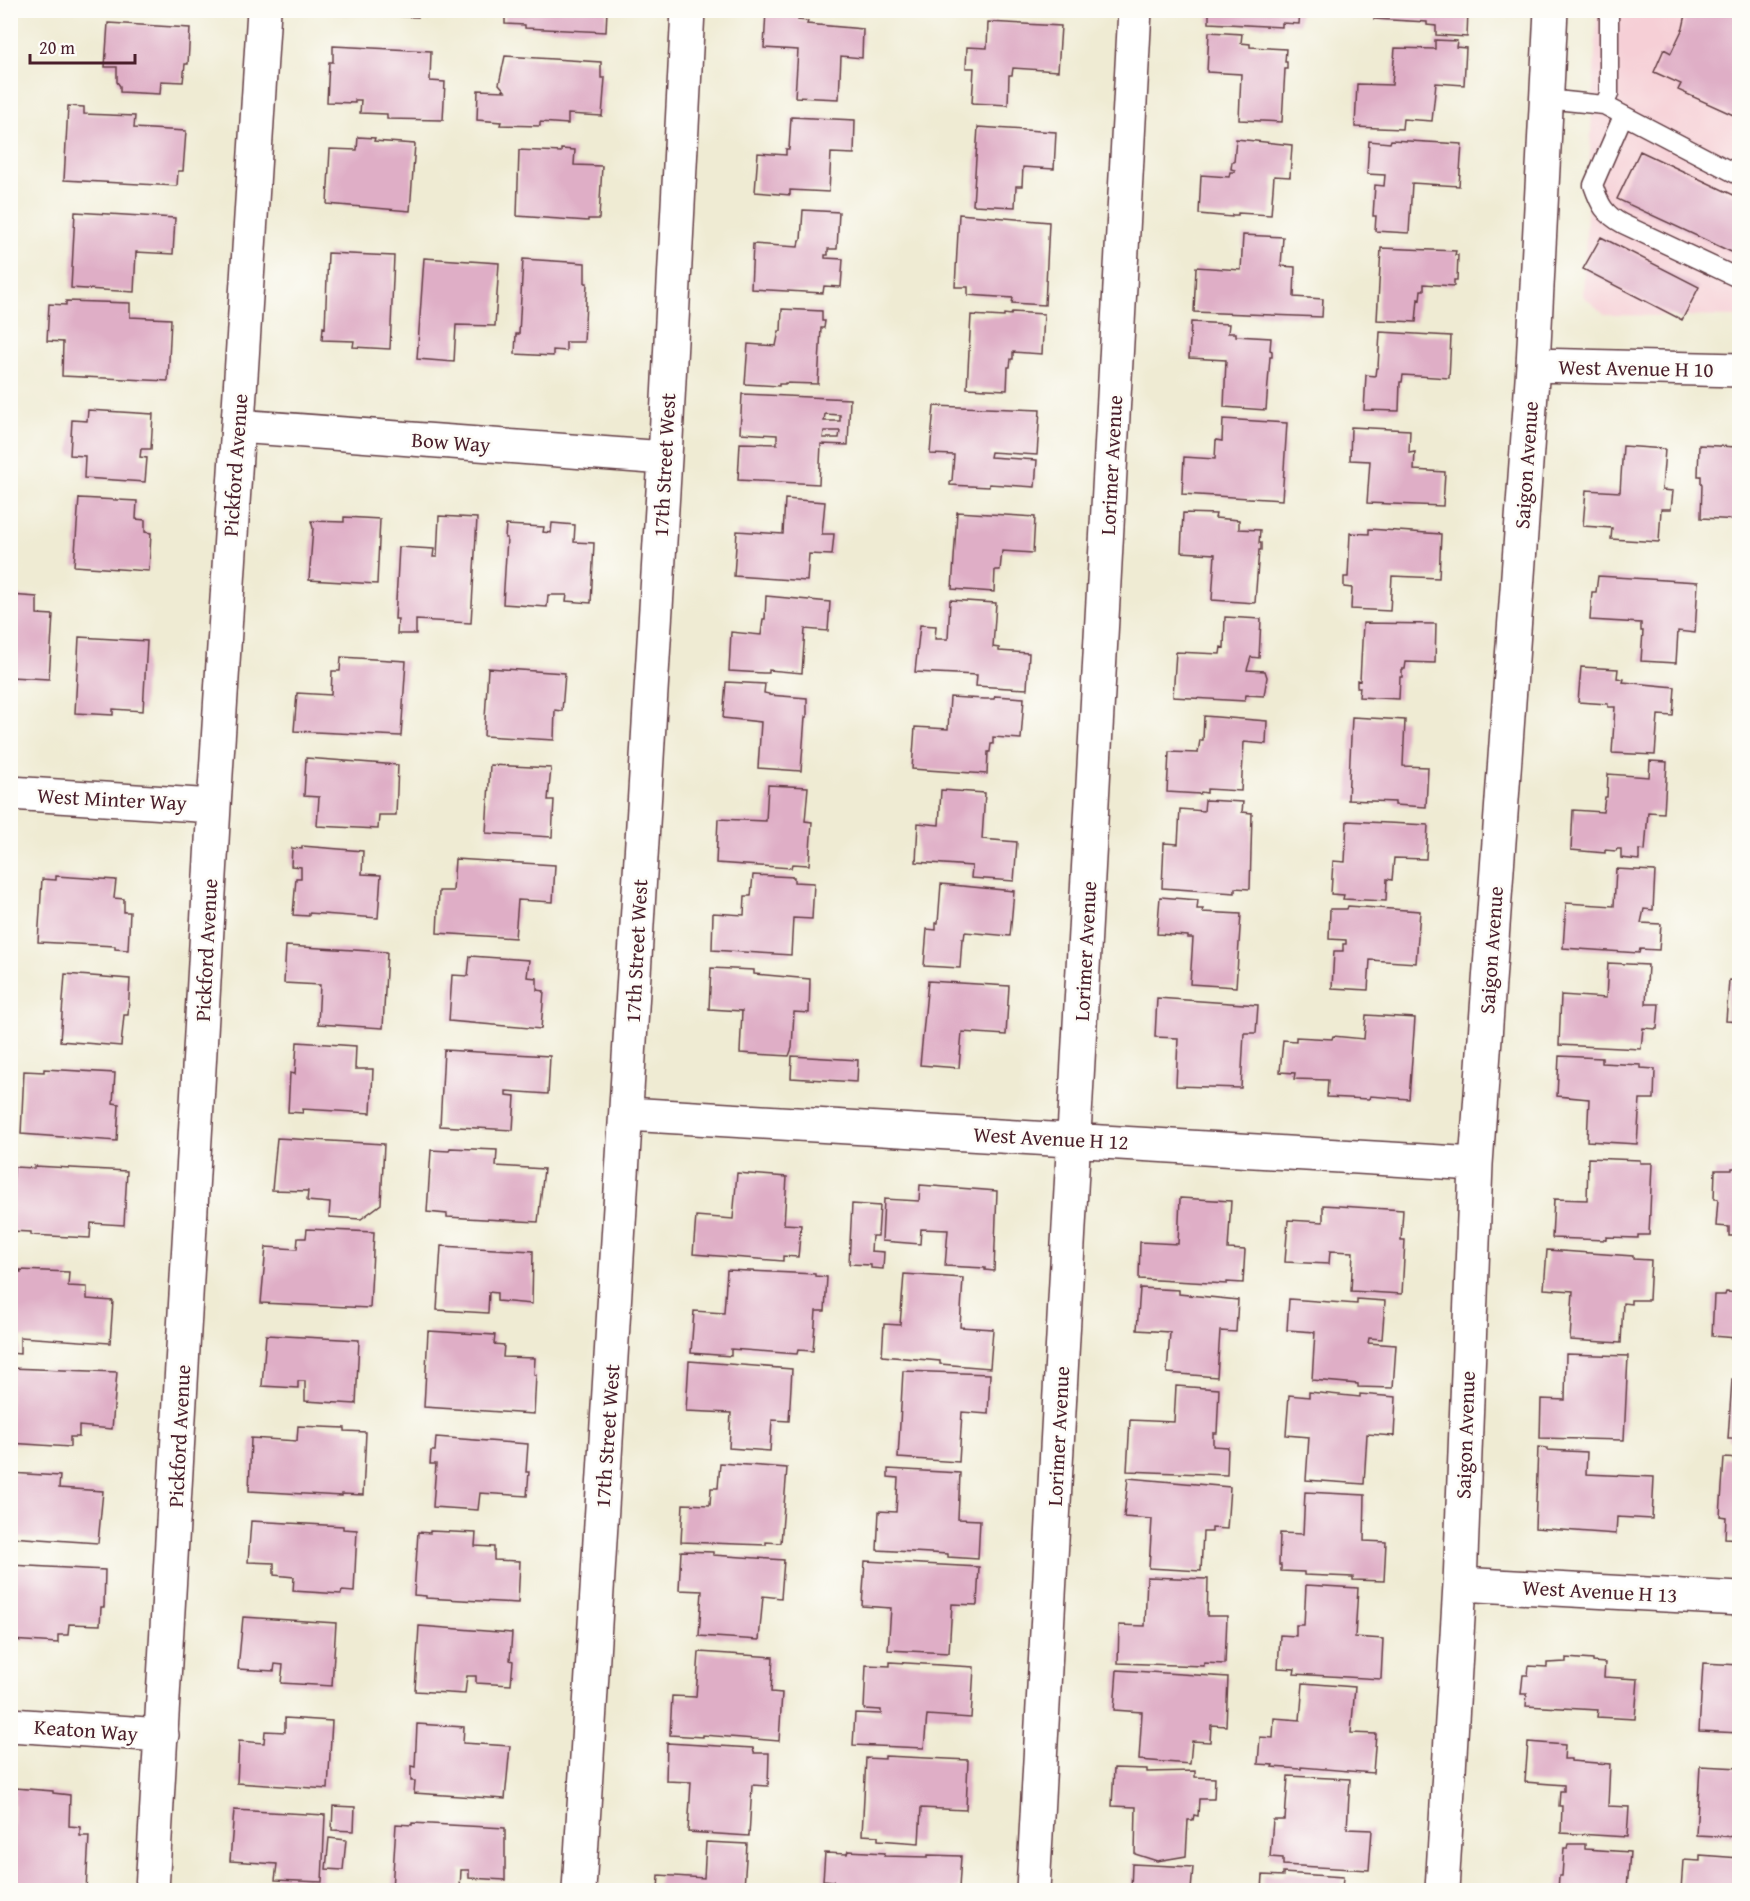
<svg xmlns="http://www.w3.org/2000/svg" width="1750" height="1901" viewBox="0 0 1750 1901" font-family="'Gentium Book Plus',serif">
<rect width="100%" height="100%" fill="#fdfcf7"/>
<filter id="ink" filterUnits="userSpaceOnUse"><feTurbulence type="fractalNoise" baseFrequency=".0167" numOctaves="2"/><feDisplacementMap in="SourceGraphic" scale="12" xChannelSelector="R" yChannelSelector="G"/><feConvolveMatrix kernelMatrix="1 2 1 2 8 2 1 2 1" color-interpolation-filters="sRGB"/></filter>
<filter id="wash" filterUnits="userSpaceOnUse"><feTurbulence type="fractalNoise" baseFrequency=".008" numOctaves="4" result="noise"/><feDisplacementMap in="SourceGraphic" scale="24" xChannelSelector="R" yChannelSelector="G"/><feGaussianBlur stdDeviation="1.35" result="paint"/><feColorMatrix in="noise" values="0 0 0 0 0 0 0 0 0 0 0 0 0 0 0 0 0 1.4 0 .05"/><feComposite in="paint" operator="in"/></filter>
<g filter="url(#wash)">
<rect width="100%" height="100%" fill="#efebd3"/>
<path fill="#f6cfd6" d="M1597,11H1739V317L1605,315L1583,296Z"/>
<g id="blocks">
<path fill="#dfaec6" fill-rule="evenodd" d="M337,10H438V17L418,16V17L336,14Z
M505,10H607L606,32L525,28V25L505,24Z
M766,10L799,11L798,20L808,21L807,24L863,29L862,58L841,56L839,99L795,97L798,50L764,48Z
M1025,10H1064L1063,16L1025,14Z
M1209,10H1300L1299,24L1282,23V27L1209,23Z
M1375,10H1468L1467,37L1436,35V26L1427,25V22L1374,19Z
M1687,10H1740V118L1678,90L1681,84L1654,72L1664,49L1671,53L1683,28Z
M988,22L1061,26L1058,71L1013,68L1012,75H1009L1008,105L972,103L974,68H966L967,47L987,48Z
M108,23L190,28L188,64H185L183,82L161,81L160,94L120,92V86L117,82V67H105Z
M1209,32L1242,34L1241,43L1250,44V47L1286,49L1285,62H1287V69H1285L1282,122L1239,120L1241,74L1207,72Z
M1435,40L1457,41L1456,47L1466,48L1464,85L1436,83L1432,121L1403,119L1402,129L1355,127L1357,84L1392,85L1395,48L1435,49Z
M333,46L431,51L430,81L445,82L443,120L387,119V114L360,113L361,100H355V103L327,102L329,62H333Z
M505,56L601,62V78H605L602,116L568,114V124L540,122V126L500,125L501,122L477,120L478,90L505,91L499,84Z
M68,106L84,107V114L135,116L134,128L186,131L183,171H178L177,186L64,180Z
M791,117L855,120L854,154L831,153L829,192L790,190V195L755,192L758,153L786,155V149H789Z
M978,127L1056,132L1054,169L1023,167L1022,186H1016L1015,207L973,205Z
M358,137L375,138L374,141L415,144L410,211L327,204L330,149L357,150Z
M1236,139L1292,145L1290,177L1274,176L1271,215L1238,213V215H1232V217L1199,214L1201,175L1229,177L1230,172H1235V170L1231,169L1232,162H1234Z
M1391,140L1462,144L1459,186L1412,183L1409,233L1375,231L1376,216H1373L1375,185L1384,186L1385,175L1367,174L1369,141L1390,143Z
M561,149L575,150L574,165L602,166L599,219H588V221L517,216L519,150L561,152Z
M1640,151L1740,198V256L1617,199Z
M803,210L839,212L837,249H828V255H825V258L843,259L841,287L824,286L823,293L751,289L753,244L798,247L799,240H801Z
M75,212L175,218L173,254L136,252L134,292L71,288Z
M959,214L1049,222L1045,305L1012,303L1013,298L968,295V287H955Z
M1243,235L1283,237L1281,266L1295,267L1294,297L1323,299L1322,317L1194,312L1196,267L1241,270Z
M1601,237L1699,287L1682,320L1583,269Z
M1381,248L1456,251L1455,255H1458L1457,280H1454V286L1424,284V290H1421L1420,300L1418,299L1416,322L1377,320Z
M328,253L394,256L390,349L353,347L354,341L322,340L323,327L325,328Z
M424,258L499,263L495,326L456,325L454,362L417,359Z
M523,259L585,263V283H587L584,342H566V351L553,350V356L515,354L516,334H519Z
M66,301L130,303V317L171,319L168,381L62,376L63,342L47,341L49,304L66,305Z
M782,309L822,311V321H825L824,328H821L818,384L785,383V384H779V386L745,384L748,344L776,346L779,331H781Z
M1012,312L1044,314L1042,354L1013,352V359H1011L1010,367H1008L1007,390L967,388L971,315L1004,317V314L1011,315Z
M1191,322L1229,324L1228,333H1236V336L1271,338L1270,350L1272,351V357H1270L1266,410L1224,407L1226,360L1189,358Z
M1380,332L1451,336L1449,378L1403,375L1402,382H1400L1399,411L1364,410L1366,375L1375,376L1376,368H1378Z
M742,394L850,399L848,445L821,444L819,484L738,480L740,443L777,444V435L740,433ZM825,414L840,415V421H824ZM824,431H840L839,438H823Z
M934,406L1040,410L1037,455L991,452L990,457L1037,460L1035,487L989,484V487L950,485V481H952L954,455L930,454Z
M88,410L153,414L151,449H141L140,457L147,458L145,482L84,478L85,456L70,455L72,420L87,421Z
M1223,419L1287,423L1282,500L1182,494L1184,457L1215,459L1216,440L1222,441Z
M1351,427L1410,430L1409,453L1415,452L1414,470L1445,472L1443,506L1367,503L1370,461L1350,460Z
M1699,445L1737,447L1735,476H1740V520L1701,518L1702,484L1701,483V476H1698Z
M1623,446L1665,449L1662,490L1673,491L1671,509H1661L1659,542L1611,539L1612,528L1583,526L1586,490L1620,492Z
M79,498L137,501L136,519L145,520V532L151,533L149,571L74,566Z
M785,499L825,502L822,534H834L832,555L809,554L807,581L734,576L737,531L783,534Z
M957,512L1035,517L1033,553L1002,551L1000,570H995L994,592L952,589Z
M1183,513L1216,514L1215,518L1239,520V529L1260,530L1259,543H1261V550H1259L1255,603L1212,600L1215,554L1181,552Z
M439,516L477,518L471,623L416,620V634H397L398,619H395L399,547L434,549L433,557H437Z
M344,517L380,519L377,584L309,580L313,528L311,521L344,522Z
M552,523L575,525L574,542L594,543L591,603L566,601L567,595H548L547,607L503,604L507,538H505L506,525L544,527L543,532L551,533Z
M1369,529L1441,534L1439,578L1392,576L1390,611L1351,609L1352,588L1344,587V577H1348L1350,533L1369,534Z
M1598,576L1698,582L1695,633L1678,631L1676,663L1641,661L1643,631H1641V623L1590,620L1592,592H1596Z
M10,595L37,597V614L53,615L49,679L10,677Z
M766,596L830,602L828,631L805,629L802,673L769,670V673H763L729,671L731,632L761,635L763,619H765Z
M950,600L996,603L993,647L999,648V651L1029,653L1027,689L976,686L977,675L915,672L920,625L936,626L935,639H948Z
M1225,617L1261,619L1259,658L1251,657L1247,670L1265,671L1267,677L1264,696L1246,695L1245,701L1173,697L1176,652L1220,654L1221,647L1224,648Z
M1363,623L1436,624L1435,663L1406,662L1405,669H1402V677H1400L1399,699L1359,697L1360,687H1357V680L1360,681Z
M79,637L147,641L143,711L113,709V715L75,713Z
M341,657L406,661L401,736L294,731L297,693L331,695L332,671H340Z
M1581,667L1618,669L1617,678L1624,679L1623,682L1675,687L1673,716L1658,715L1655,755L1612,753L1615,707H1608V704L1578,702Z
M488,668L565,673L562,711L555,710L554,740L484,736Z
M726,682L765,684L764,693L769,694V695L807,698V717H805L801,771L758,768L761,722L723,718Z
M995,696L1024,698L1021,739L993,737V744H991L990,752H988L987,774L912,769L915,727L948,729L950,697L985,699H994Z
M1204,716L1267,721L1266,744L1244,742L1241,791L1207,789V793L1201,792L1200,794L1167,792L1169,752L1198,753L1200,740H1203Z
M1352,717L1405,720L1403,766L1428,767L1426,807L1395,805V802L1348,800Z
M306,758L398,765L396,815H379L378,829L317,826L319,797L304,796Z
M1650,761L1667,762L1664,813L1648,812L1645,851L1639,850V860L1621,858V849H1617L1616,851L1605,850V853L1571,850L1573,810L1603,812L1605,797H1607L1608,774L1649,777Z
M490,765L551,768L548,800H554L552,837L486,833Z
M768,785L808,787L805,821L812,822L809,865L792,864L791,868L716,863L718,819L766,821Z
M941,790L985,793L982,839L1017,842L1014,881L971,878L972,866L916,862L918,823L939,825Z
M1205,800L1243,802L1242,812L1252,813L1250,889L1235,888V893L1162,888L1164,843L1178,844L1180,809L1204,811Z
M1347,821L1428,825L1426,859L1394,858L1392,880L1387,879L1386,901L1343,899L1344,895L1331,894L1333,861L1345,862Z
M302,846L363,851L362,874L381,875L378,918L309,913V916L293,915L296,878H301V867L291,866L292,848L302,849Z
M455,859L555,865L553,902L518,900L515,938L437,933L439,891H453Z
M1616,869L1655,871L1653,910L1644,909L1641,923L1661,924L1659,950L1640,949L1639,953L1563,948L1566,903L1614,906Z
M753,875L794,877V882L814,883L812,919L793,918L791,955L712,950L713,913L744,915L745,896H751Z
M56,876L116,880L114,898L124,899V912H130L128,950L115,949V946L38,942L42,879L56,880Z
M941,884L1014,891L1010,936L965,932L964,939H962L960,968L924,966L927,929L936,930V923H938Z
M1160,897L1198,900L1197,909H1203L1202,912L1241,914L1236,987L1190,984L1193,938H1188V936L1157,934Z
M1348,906L1420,911L1416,963L1370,960L1368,990L1332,988L1334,951H1343V944H1346V940L1329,939L1330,909H1347Z
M286,946L387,952L383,1028L318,1024L320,985L284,983Z
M470,956L529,960L527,977L537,978V990L544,991L541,1029L449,1021L452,975L468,976Z
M1608,963L1648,965L1646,1004H1659L1657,1029L1643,1028L1641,1049L1559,1045L1561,995L1606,998Z
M711,968L754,970V974L810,979L809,1013L794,1012L792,1048L789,1056L740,1053L742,1011L709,1009Z
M65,974L130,979L128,1015H124L121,1046L60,1041Z
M1729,980L1740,981V1022L1726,1021Z
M928,981L1009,986L1006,1035L962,1032L959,1068L920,1065Z
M1157,998L1258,1005L1256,1033H1244L1241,1088L1176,1086L1178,1038L1155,1037Z
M1366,1015L1415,1018L1409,1099L1370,1096L1369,1099L1327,1097L1328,1080L1294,1079L1295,1073L1280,1072L1283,1040L1296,1041V1037L1332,1039L1333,1036L1364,1039Z
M297,1042L356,1046L355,1069H373L371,1113L302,1109L303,1113L288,1112L290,1073L295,1074Z
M444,1050L550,1056L548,1094L506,1091V1095L515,1096L513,1130L440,1126Z
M792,1056L858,1060L857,1082L791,1078Z
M1559,1056L1602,1058V1063L1641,1065V1068L1655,1069L1654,1099H1640L1637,1144L1587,1141L1589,1099L1557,1096Z
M44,1069L115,1073L113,1103L119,1104L117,1141L21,1134L24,1071L44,1072Z
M1736,1103H1740V1132H1734Z
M277,1138L384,1144L381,1204L361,1219L329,1217L330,1203L307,1201L308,1191L272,1190Z
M450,1148L497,1150L496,1166L544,1169L538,1222L447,1217V1214L427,1212L431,1150L449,1151Z
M1588,1158L1640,1160V1163H1652L1649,1235H1638V1238L1606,1237V1240L1552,1238L1554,1199L1587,1200Z
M34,1166L127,1171L124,1225L91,1223L90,1238L31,1235V1232L10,1231L14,1167L34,1168Z
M1732,1168H1740V1236H1729V1227L1716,1226L1718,1199H1714L1715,1170H1732Z
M737,1173L787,1177L784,1224L801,1225L798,1257L783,1256V1261L693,1254L696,1216L733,1219Z
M920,1185L997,1191L994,1271L985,1270V1268L945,1266L948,1230L921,1229L920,1244L882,1241L884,1199L919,1201Z
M1180,1198L1231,1201L1228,1249L1245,1250L1243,1283L1227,1282V1284L1139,1279L1140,1242L1178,1244Z
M852,1204L880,1206L878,1236H872L871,1251L884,1252L883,1269L871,1268V1265L849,1264Z
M1323,1205L1403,1210L1401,1240H1405L1402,1294L1351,1291L1353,1252L1330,1251L1329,1264L1285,1262L1288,1220L1323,1222Z
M307,1229L374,1232L370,1308L261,1303L266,1247L297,1249L298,1238H306Z
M441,1246L533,1251L532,1304L497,1301V1293L489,1292L488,1313L437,1310Z
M1547,1250L1633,1256V1259L1651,1260L1649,1300H1631V1304L1623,1303L1621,1343L1570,1340L1573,1291L1544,1289Z
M20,1270L69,1272L68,1286L87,1287V1299L113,1301L110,1343L20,1337V1354L10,1353V1272H21Z
M727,1270L815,1274V1276L827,1277L825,1311H816L813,1351L798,1350L797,1354L731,1349V1356L691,1353L694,1311L724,1313Z
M904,1274L963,1278L960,1327L993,1329L990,1368L940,1364V1361L882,1356L884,1324L900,1325Z
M1140,1288L1179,1290V1294L1238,1300L1236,1332L1220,1331L1217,1377L1167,1373L1170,1332L1137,1330Z
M1726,1292L1740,1293V1352H1736L1737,1338L1712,1336L1714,1295H1725Z
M1289,1299L1357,1304V1299L1385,1301L1382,1339L1369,1338L1368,1343L1396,1345L1393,1388L1358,1387V1384L1312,1380L1315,1332L1287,1330Z
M428,1331L495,1335L494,1344L504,1345L503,1357L535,1358L534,1375H536L534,1414L424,1407Z
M266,1335L359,1340L356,1404L305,1401V1381H298V1388L262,1386Z
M1566,1354L1628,1356L1624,1440L1540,1438L1541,1399L1565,1400Z
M689,1361L792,1369L789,1421L772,1420L770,1451L729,1448L731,1413L686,1411Z
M10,1368L117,1372L112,1429L79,1426V1437H70V1447L10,1443Z
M903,1371L990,1374L988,1414L962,1412L959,1462L898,1458Z
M1732,1379L1740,1380V1439H1728Z
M1176,1386L1219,1389L1217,1433H1213V1446L1228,1447L1227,1475L1127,1471L1130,1420L1174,1422Z
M1309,1392L1360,1397V1394L1396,1397L1394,1436L1367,1434L1364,1484L1306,1480L1309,1437L1286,1435L1289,1395L1309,1397Z
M298,1426L345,1428V1431L366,1432L363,1495L342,1494V1496L249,1491L251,1438L297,1441Z
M436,1437L528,1444L526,1472H529L527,1496L480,1493L478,1510L433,1507L436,1464H430L431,1451H435Z
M1538,1447L1547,1448V1450L1587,1452L1586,1474L1654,1477L1652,1519L1617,1517L1616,1534L1535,1528Z
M1724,1458L1740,1459V1539L1725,1538L1726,1517L1720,1516Z
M720,1463L787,1468L781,1543L766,1542V1545L681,1542L683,1504L710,1505L711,1488H718Z
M888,1469L960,1473L958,1519L980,1520L978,1559L948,1557V1554L877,1550L879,1511L896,1512L898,1478L888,1477Z
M10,1473L60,1476L59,1488L103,1491L98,1543L10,1537Z
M1128,1478L1230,1487L1227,1529L1212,1528V1532H1203L1201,1571L1149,1568L1152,1519L1124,1517Z
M1305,1492L1365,1495L1364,1541L1386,1542L1384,1581L1353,1580V1577L1304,1575V1572L1281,1571V1565H1279L1280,1533L1303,1534Z
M251,1521L343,1526V1529L357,1530L354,1592L342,1591L341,1594L293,1591L294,1577L274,1575V1563L248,1562Z
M430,1531L476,1533L475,1546L494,1547V1560L520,1561L518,1603L426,1598V1596L414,1595L418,1532L430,1533Z
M681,1551L713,1552V1555L784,1560L781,1598L763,1596L759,1640L699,1636L702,1591L679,1590Z
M865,1561L979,1567L977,1605L952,1604L949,1653L888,1650L891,1608L862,1606Z
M10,1565L105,1570L104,1607H101L100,1625L69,1624L68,1635H58V1643L10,1640Z
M1147,1577L1208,1579L1207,1616H1227L1225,1664L1204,1663V1666L1118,1663L1119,1625L1145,1626Z
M1306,1585L1358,1588L1355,1637L1383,1639L1381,1679L1294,1674L1295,1669L1278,1668L1280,1635L1296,1636V1625H1304Z
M243,1617L336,1623L332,1686L281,1683L283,1665L275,1664L274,1671L238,1669Z
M419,1626L512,1633L510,1660L513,1661L511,1685L476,1683V1676H467L465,1694L415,1691Z
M699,1652L773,1657L771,1692L782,1693L779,1741L703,1735V1737L670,1735L672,1696L696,1697Z
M1566,1658L1593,1660V1662L1605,1663L1604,1677L1638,1679L1635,1719L1597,1717L1598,1710L1526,1706L1527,1694H1521L1523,1675H1528L1529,1666L1547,1667V1663L1566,1662Z
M890,1662L974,1667L971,1718L927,1715L924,1748L853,1745L855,1713L881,1714V1710L864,1709L866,1665L890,1666Z
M1703,1663L1740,1665V1733L1699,1731Z
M1117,1670L1228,1677L1226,1726L1211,1725L1210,1742L1192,1741L1190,1764L1139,1760L1142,1712L1114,1710Z
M1303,1683L1355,1687L1351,1733L1376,1734L1373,1773L1301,1767V1769L1272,1767L1273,1765L1258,1764L1260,1737L1273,1738L1274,1718L1300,1720Z
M285,1718L332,1721L328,1789L237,1783L239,1741L264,1743L265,1731L285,1732Z
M417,1724L464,1727L463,1743L510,1746L505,1799L414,1793L415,1781H411V1766L415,1767Z
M1528,1742L1565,1745L1564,1759H1571V1761L1610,1764L1608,1806L1629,1807L1627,1837L1561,1833L1562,1806H1559L1560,1791H1564V1785L1525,1782Z
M667,1743L753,1748L754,1753H769L768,1786L752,1785L749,1836L688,1832L691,1782L666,1781Z
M885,1756L968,1760L966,1810L921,1808L919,1843L878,1840V1836L862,1835L866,1758L885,1759Z
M1700,1766L1740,1768V1837L1696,1835Z
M1114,1768L1147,1769V1772L1195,1771V1777L1215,1778L1214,1799H1199L1198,1816L1194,1815L1193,1820H1188L1186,1856L1157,1861L1135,1854L1136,1807L1112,1806Z
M1288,1776L1350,1779L1347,1829L1372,1830L1369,1870L1283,1865V1858L1270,1857L1273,1820H1285Z
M15,1788L53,1791V1793L70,1795L69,1826L80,1827V1836H89L86,1890H10Z
M333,1806L355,1807L354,1831L332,1830Z
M234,1810L325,1815L322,1882L275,1880L277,1864L230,1861Z
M412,1823L505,1828V1880L469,1878V1870H461L460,1889L432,1888V1890H392L396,1824L412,1825Z
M329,1838L346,1840L343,1870L326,1869Z
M706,1842L747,1844L744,1888L758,1889V1890H658L659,1875L704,1878Z
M1569,1844H1585V1849L1630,1852L1627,1889L1605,1887V1890H1558L1559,1876H1562L1564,1848H1568Z
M848,1851L885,1853L884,1856L928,1857V1855L961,1856L959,1888H956L955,1890H833V1881L823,1880L825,1853L847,1854Z
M1700,1855L1740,1858V1890H1681L1683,1860L1700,1861Z
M1132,1864L1193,1867L1191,1890H1131Z
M1283,1873L1343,1877L1342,1890H1262L1263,1875L1283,1876Z"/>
</g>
</g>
<g filter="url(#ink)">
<use href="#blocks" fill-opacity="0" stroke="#633e44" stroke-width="1.5"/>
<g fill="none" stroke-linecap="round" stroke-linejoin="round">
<defs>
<path id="lane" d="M1546,99L1604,105L1740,176
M1604,105L1609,94V10
M1623,116L1593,185C1600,205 1604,214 1623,224L1740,279"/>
<path id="street" d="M1533,365L1740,370
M238,426L665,458
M10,793L214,806
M627,1114L1476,1164
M1460,1584L1740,1599
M10,1725L162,1735
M152,1890L214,806L264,10
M579,1890L665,458L688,10
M1033,1890L1135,10
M1442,1890L1460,1584L1476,1164L1533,365L1551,10"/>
</defs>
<use href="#lane" stroke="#633e44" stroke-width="21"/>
<use href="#street" stroke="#633e44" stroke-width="36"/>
<use href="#lane" stroke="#fff" stroke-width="18"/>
<use href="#street" stroke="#fff" stroke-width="33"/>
</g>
</g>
<g text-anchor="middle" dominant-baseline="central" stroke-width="5" stroke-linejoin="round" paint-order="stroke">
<g font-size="21" fill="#4a1f2b" stroke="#fdfcf7">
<text transform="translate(1636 368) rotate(1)">West Avenue H 10</text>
<text transform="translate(451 442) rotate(4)">Bow Way</text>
<text transform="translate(235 465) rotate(-86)">Pickford Avenue</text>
<text transform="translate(664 465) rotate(-87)">17th Street West</text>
<text transform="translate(1111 465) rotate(-87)">Lorimer Avenue</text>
<text transform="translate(1526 465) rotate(-86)">Saigon Avenue</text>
<text transform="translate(112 799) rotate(3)">West Minter Way</text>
<text transform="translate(206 950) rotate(-87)">Pickford Avenue</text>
<text transform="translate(1491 950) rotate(-86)">Saigon Avenue</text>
<text transform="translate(636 951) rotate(-87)">17th Street West</text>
<text transform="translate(1085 951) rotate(-87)">Lorimer Avenue</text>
<text transform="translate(1051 1138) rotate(3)">West Avenue H 12</text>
<text transform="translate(1465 1435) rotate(-88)">Saigon Avenue</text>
<text transform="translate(179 1436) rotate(-87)">Pickford Avenue</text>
<text transform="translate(607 1436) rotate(-86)">17th Street West</text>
<text transform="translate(1058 1436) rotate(-87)">Lorimer Avenue</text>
<text transform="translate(1600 1591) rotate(3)">West Avenue H 13</text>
<text transform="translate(86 1730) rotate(4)">Keaton Way</text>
</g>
</g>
<rect width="1750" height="1901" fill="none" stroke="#fdfcf7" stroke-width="36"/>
<path d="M30 54v9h105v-9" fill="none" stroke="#4a1f2b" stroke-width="3"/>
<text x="39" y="54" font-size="18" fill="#4a1f2b" stroke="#fdfcf7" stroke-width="4.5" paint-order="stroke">20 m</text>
</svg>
